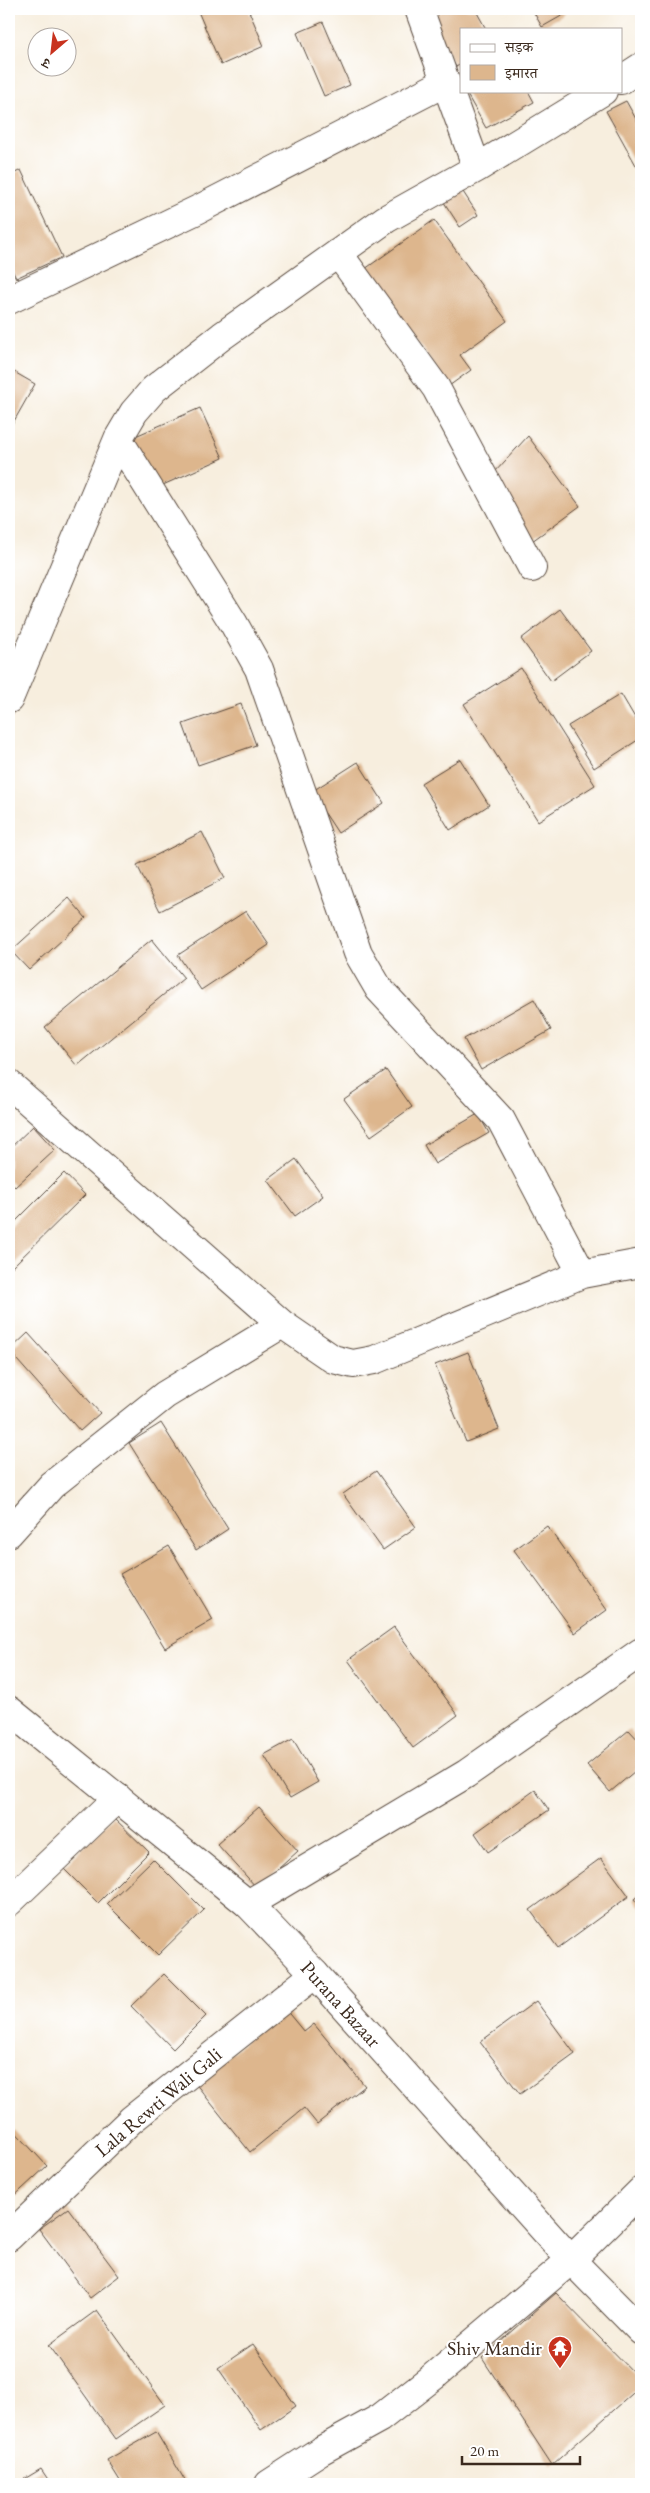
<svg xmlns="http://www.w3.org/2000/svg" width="650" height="2493" viewBox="0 0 650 2493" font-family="'EB Garamond','Noto Serif Devanagari',serif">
<rect width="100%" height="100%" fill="#fff"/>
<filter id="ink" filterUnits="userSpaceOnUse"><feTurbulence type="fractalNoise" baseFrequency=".02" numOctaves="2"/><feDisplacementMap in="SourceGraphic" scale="10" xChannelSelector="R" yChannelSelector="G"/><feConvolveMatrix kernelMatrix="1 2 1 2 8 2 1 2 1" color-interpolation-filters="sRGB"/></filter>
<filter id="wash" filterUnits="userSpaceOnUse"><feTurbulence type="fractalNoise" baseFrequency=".0096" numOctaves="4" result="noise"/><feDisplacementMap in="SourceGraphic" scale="20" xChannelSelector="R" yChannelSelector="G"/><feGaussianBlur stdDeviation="1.12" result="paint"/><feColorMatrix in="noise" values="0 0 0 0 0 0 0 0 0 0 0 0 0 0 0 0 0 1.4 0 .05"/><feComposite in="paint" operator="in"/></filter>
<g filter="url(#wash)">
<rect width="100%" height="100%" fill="#f7eede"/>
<g id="blocks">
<path fill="#ddb68d" d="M197,9H248L264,46L221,65Z
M447,9H475L486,29H461V64L456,67L429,18Z
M532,9H562L565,14L542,27Z
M323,22L350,85L324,96L297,33Z
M465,91H528L534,102L486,128Z
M626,101L641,128V165L637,167L606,111Z
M21,170L62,257L16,278L9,264V176Z
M456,181L478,215L460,227L438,193Z
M434,220L507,321L460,355L471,370L449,386L365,269Z
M9,369L35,384L9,430Z
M200,408L223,458L154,489L131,438Z
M528,436L580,506L528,544L494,473Z
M560,609L591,651L551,681L521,639Z
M521,668L595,785L538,821L464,704Z
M621,694L641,728V738L594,768L568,726Z
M241,704L256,745L198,765L183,724Z
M460,759L489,805L450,830L421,783Z
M358,762L384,803L338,833L311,792Z
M202,832L225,878L160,911L137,865Z
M69,898L86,918L29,970L11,951Z
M246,911L269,945L201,990L178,955Z
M152,939L184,978L77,1066L45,1027Z
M534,999L551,1030L481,1070L464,1039Z
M386,1070L412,1107L371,1136L344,1099Z
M478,1114L489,1133L435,1164L424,1145Z
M33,1126L55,1150L15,1187L9,1181V1149Z
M296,1159L323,1196L295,1216L268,1180Z
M64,1173L85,1195L9,1270V1228Z
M28,1333L100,1413L80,1431L9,1351Z
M468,1352L499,1429L466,1442L435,1365Z
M161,1423L228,1529L196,1550L129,1443Z
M376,1471L416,1527L383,1550L343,1494Z
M547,1526L607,1610L575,1633L514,1550Z
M169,1546L213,1620L165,1648L120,1574Z
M394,1627L458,1715L413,1748L348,1660Z
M629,1730L641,1743V1766L610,1792L587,1765Z
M293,1739L318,1782L290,1798L264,1755Z
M535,1790L549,1810L488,1852L475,1833Z
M259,1807L298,1851L257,1888L217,1844Z
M113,1817L149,1852L98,1903L63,1868Z
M601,1858L629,1896L558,1948L530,1910Z
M153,1859L204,1910L158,1955L107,1904Z
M641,1893V1908L634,1899Z
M164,1974L206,2016L173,2049L131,2006Z
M536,2001L575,2054L520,2094L480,2042Z
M285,2009L304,2032L314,2024L365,2086L317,2124L304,2108L250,2152L195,2083Z
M9,2125L47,2166L9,2201Z
M68,2208L119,2276L90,2298L39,2229Z
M556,2293L641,2380V2386L552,2465L482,2358Z
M97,2310L165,2405L116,2439L49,2345Z
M253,2344L296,2406L261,2430L218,2368Z
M156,2432L187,2484H122L107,2460Z
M41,2469L51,2484H16Z"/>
</g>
</g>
<g filter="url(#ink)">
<use href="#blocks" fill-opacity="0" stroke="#57473b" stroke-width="1"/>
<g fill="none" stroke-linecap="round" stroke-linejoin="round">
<defs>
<path id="street" d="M419,9L477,168
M621,80L641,67
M338,253L436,388L532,568
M9,300L199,209L446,82
M118,439L234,624L259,669L358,953L379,989L501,1120L582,1274
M9,699L118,439L134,412L154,389L222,336L386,219L477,168L603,91
M9,1084L282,1324L165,1395L52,1485L9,1533
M282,1324L333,1359L353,1364L374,1360L582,1274L641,1263
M9,1902L118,1798
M248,1904L466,1774L641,1652
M9,2237L131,2120L315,1974
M269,2484L320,2451L380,2418L434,2376L571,2260L641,2191"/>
<path id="secondary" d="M9,1710L248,1904L315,1974L571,2260L641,2331"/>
</defs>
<use href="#street" stroke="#57473b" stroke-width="30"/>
<use href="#secondary" stroke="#57473b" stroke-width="30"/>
<use href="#street" stroke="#fff" stroke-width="28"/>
<use href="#secondary" stroke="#fff" stroke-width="28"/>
</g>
</g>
<defs>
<symbol id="temple-pin" viewBox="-11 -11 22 30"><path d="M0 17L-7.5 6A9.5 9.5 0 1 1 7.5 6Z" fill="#c8321e" stroke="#fff"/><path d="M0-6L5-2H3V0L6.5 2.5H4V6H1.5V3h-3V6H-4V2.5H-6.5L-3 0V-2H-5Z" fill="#fff"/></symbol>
</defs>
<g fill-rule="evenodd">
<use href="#temple-pin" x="546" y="2334" width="28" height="38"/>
</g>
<g text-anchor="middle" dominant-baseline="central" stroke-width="4" stroke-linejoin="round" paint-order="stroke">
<g font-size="20" fill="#3b2a1e" stroke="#fff">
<text transform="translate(341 2004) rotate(48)">Purana Bazaar</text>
<text transform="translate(158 2102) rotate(-40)">Lala Rewti Wali Gali</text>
</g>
<g font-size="20" fill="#3b2a1e" stroke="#fff" text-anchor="end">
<text x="542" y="2348">Shiv Mandir</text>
</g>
</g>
<rect width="650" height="2493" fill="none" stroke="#fff" stroke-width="30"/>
<rect x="460" y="28" width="162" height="65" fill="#ffffff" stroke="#b1aaa5"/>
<rect x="470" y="44" width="25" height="8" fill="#ffffff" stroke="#b1aaa5"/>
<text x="505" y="52" font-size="15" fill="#3b2a1e">सड़क</text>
<rect x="470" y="65" width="25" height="15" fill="#ddb68d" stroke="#b1aaa5"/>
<text x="505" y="78" font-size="15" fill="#3b2a1e">इमारत</text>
<g transform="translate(52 52) rotate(208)"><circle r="24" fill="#ffffff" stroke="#b1aaa5"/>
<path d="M0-4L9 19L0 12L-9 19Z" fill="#c8321e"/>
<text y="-8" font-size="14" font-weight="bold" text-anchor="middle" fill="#3b2a1e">उ</text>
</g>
<path d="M462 2456v8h118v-8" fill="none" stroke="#3b2a1e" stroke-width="2.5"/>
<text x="470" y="2456" font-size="15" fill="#3b2a1e" stroke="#ffffff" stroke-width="4" paint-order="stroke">20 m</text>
</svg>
